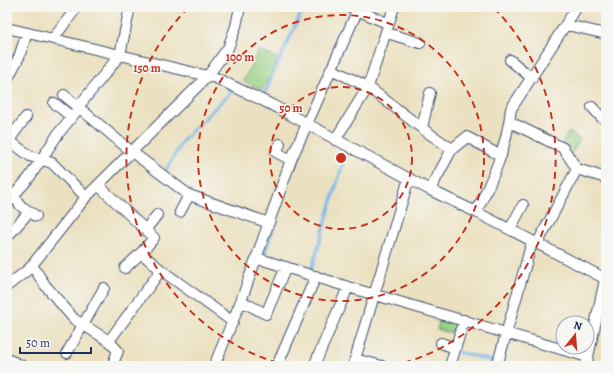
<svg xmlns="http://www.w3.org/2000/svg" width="613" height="373" viewBox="0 0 613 373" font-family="Alegreya,serif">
<rect width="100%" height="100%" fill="#f6f6f2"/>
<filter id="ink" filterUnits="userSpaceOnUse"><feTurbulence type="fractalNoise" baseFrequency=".025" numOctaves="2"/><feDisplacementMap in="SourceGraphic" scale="8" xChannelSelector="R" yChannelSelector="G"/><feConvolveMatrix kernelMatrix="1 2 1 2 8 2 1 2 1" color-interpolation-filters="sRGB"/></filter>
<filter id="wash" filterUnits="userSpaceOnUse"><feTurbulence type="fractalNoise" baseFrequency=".012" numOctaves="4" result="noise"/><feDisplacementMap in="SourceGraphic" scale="16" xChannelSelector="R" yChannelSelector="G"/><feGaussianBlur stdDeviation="0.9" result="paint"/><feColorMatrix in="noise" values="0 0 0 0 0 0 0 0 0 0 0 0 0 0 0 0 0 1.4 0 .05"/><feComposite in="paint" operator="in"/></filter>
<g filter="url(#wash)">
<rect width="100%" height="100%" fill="#ebe1c0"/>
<path fill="#97cf82" stroke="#597f70" d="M259,50L278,59L262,90L243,81Z
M569,132L580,139L571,155L562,144Z
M441,314L462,321L457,335L437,329Z"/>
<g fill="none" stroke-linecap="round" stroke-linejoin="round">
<path stroke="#77b6eb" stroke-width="3" d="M263,96L304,7
M165,172L183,140L232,91
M266,256H264L273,229H271
M309,270L311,271L346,153
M458,352L511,366"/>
</g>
</g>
<g filter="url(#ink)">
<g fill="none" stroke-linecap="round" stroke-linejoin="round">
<defs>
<path id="minor" d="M350,7L389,24
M567,25L606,34
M7,28L216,78L272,105L430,190L476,212L606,279
M387,33L420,43
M53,39L77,7
M510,60L532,78
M331,69L368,87L427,132L452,149L467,137L501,156
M7,80L19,57L27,33
M64,95L132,152L189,195L269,223
M54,103L72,117
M78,107L120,55L130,7
M592,107L601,117L606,119
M510,122L563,148L577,169L606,178
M422,128L430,93
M7,139L30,156L52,163L86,197
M9,140L26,117
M335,140L368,87L394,7
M280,144L276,152L291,160
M98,185L154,238L141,253L161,270L233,322
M430,190L452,149
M14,197L21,206L36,216
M7,203L29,178L58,134L79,108
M180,212L189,195
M476,212C493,179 507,146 511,109L577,7
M146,229L157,215
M510,229L523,205
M7,237L29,212
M537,244L577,169
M257,258L348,287L588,357
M32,265L45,285L74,319L109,341
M125,268L141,253
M7,286L29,269L86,197L207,77L228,48L236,26L240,7
M241,301L266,314L286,267
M441,343L455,348
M67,353L104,288
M7,359L23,366
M355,359L382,366
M112,366L118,351L109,341L161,270
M214,366L241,301L291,160L359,7
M277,366L316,276
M314,366L348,287
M353,366L409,178
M450,366L464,320
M497,366L532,242
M586,366L606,275"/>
</defs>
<use href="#minor" stroke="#3a4a6d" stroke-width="12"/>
<use href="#minor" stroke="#fff" stroke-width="10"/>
</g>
</g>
<g fill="none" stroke="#c8321e" stroke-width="2" stroke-dasharray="7 5">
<circle cx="341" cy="158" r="71"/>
<circle cx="341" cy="158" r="143"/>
<path d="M289 366A214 214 0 0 1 188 8M494 8A214 214 0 0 1 393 366"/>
</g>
<circle cx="341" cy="158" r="6" fill="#c8321e" stroke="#f6f6f2" stroke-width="2"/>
<g font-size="12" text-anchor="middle" font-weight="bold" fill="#c8321e" stroke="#f6f6f2" stroke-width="3" stroke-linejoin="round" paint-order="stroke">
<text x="240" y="61">100 m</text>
<text x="147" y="72">150 m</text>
<text x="291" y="112">50 m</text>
</g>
<rect width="613" height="373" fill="none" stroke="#f6f6f2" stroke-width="24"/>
<g transform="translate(575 335) rotate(17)"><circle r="19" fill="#f6f6f2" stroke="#9ea6b7"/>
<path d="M0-3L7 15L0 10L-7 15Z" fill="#c8321e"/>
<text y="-6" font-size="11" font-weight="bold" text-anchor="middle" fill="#1b2f5e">N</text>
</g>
<path d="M20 347v6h71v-6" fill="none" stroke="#1b2f5e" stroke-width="2"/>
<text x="26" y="347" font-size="12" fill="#1b2f5e" stroke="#f6f6f2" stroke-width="3" paint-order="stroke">50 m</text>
</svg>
